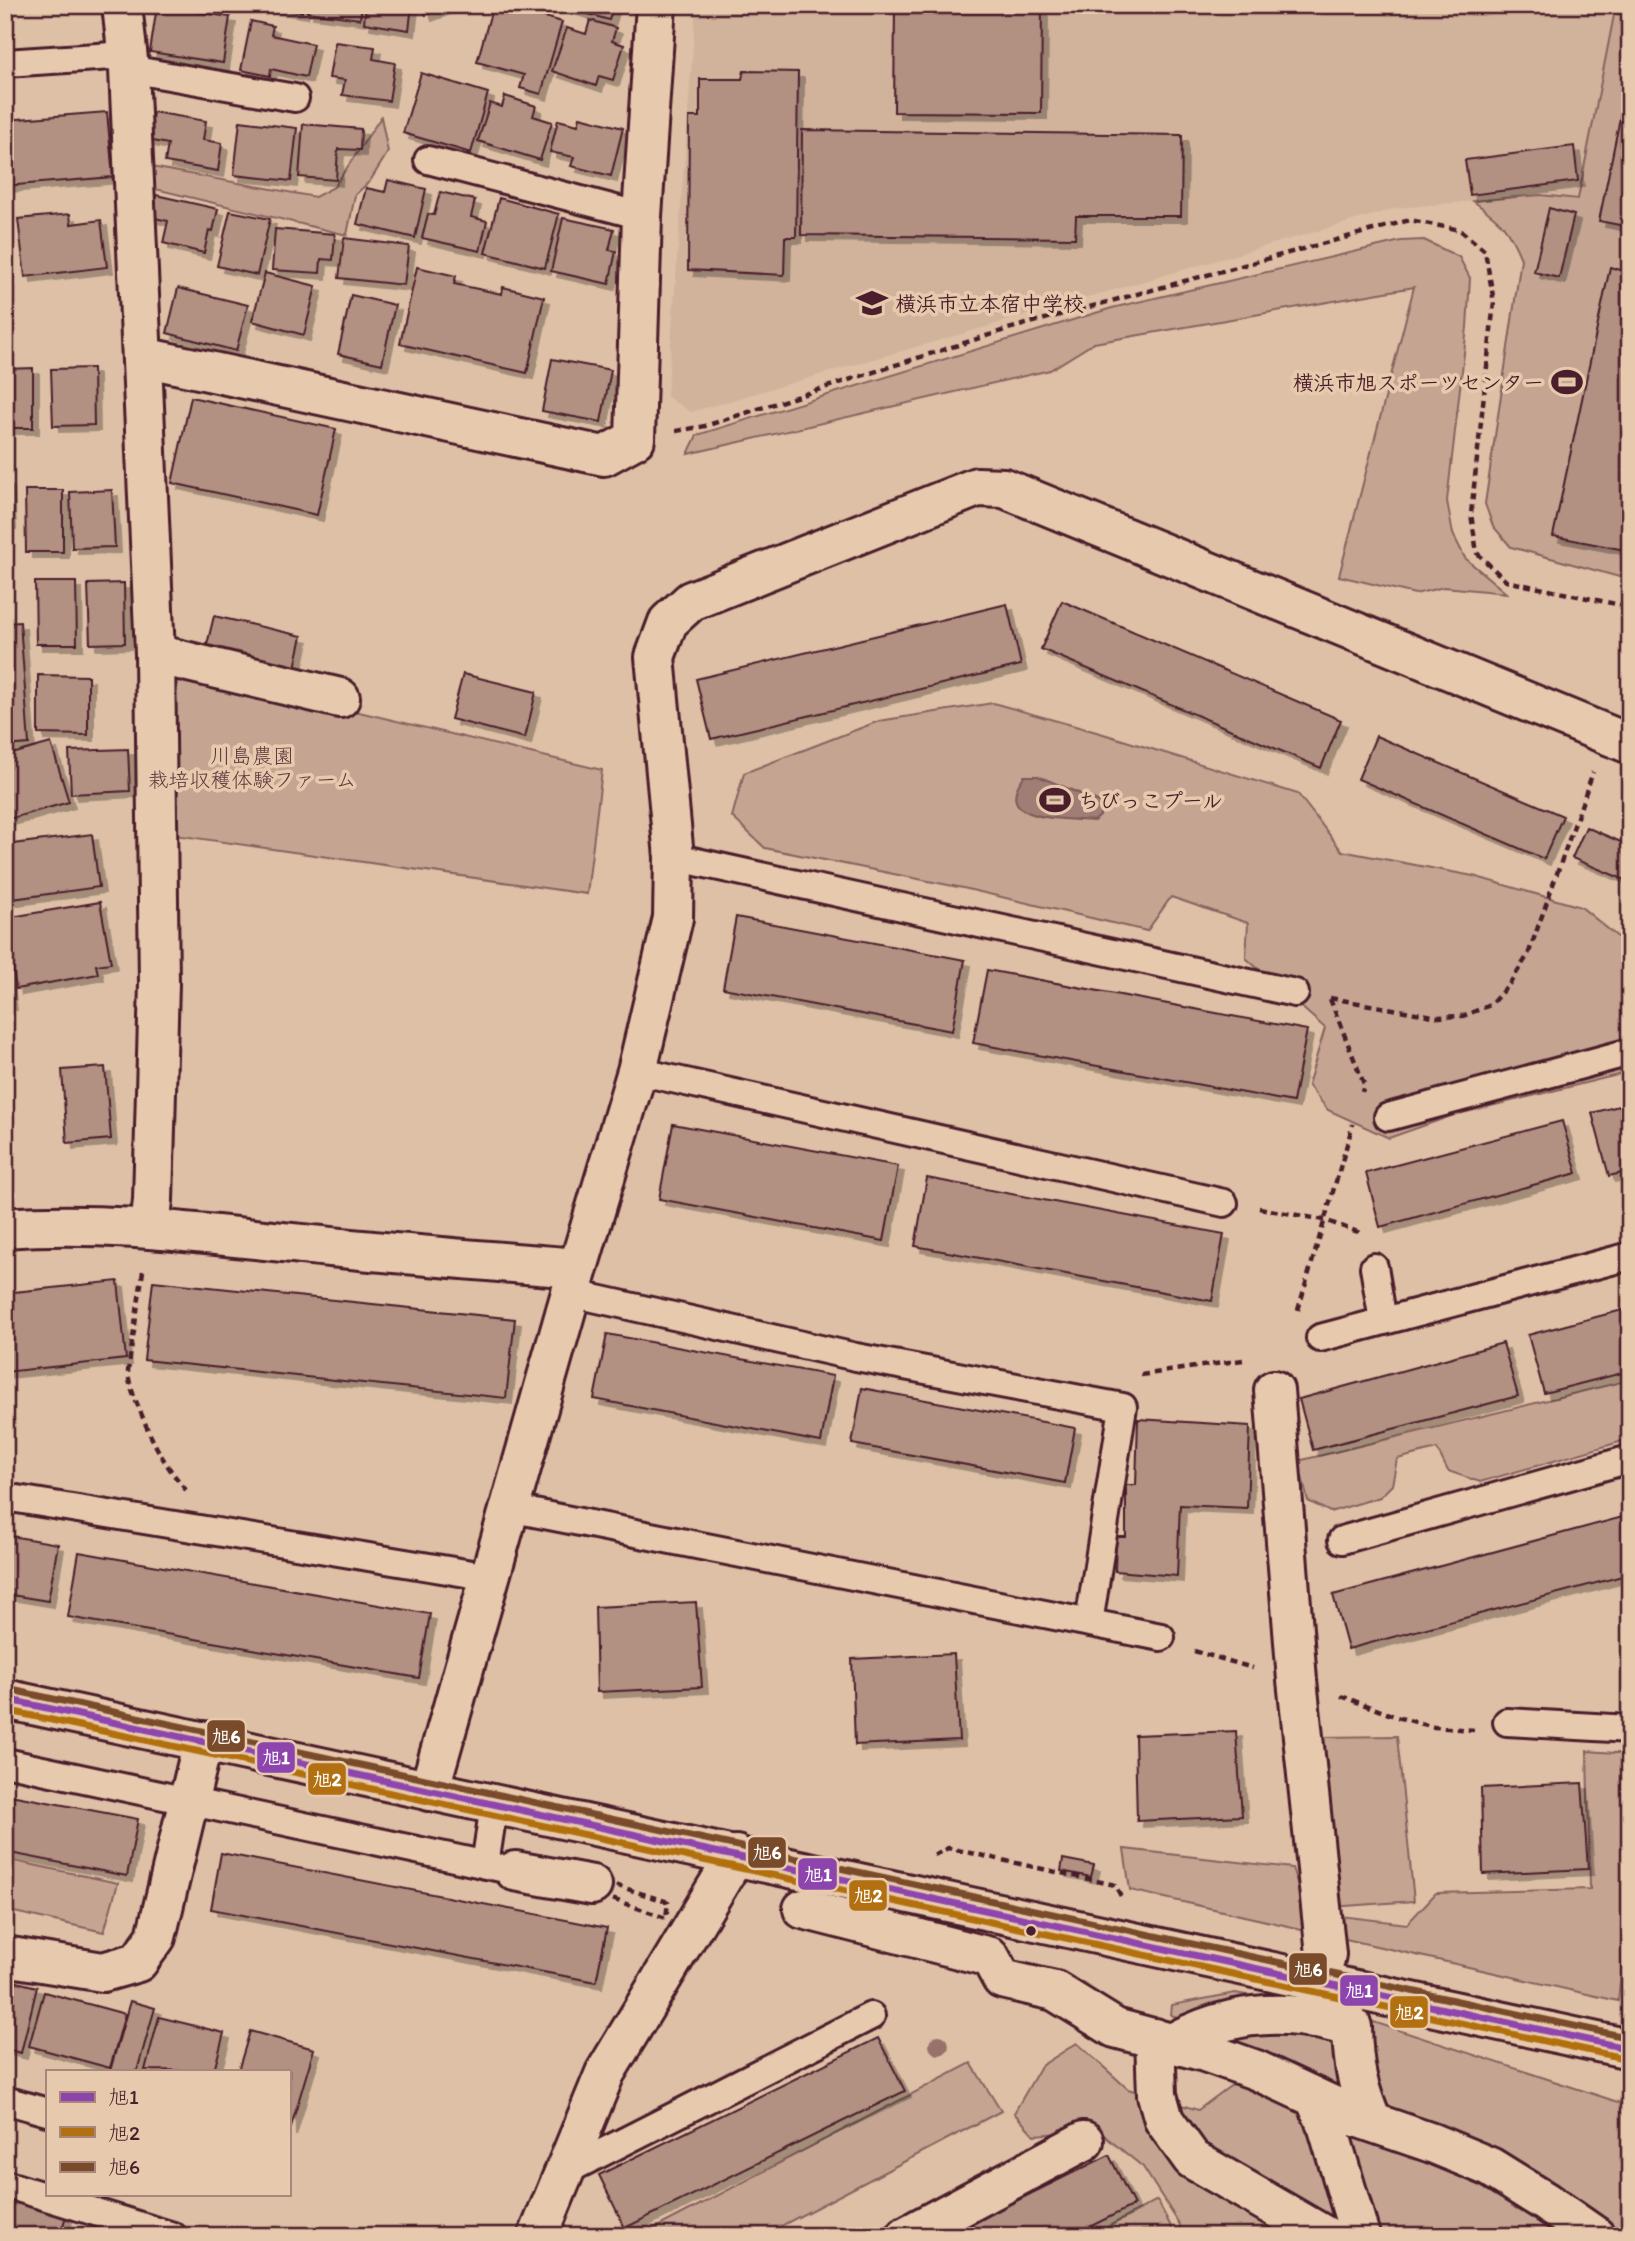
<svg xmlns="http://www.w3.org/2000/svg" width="1635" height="2241" viewBox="0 0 1635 2241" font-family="Itim,'Klee One',sans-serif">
<defs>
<filter id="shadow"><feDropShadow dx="6" dy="6" stdDeviation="0" flood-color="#0004"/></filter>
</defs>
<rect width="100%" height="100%" fill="#dec0a6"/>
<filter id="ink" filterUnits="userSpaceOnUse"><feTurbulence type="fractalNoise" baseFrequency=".0143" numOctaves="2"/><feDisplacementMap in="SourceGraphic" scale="14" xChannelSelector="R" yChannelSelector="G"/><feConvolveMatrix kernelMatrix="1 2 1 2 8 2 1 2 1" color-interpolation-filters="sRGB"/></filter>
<g filter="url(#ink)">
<path fill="#d1b29b" d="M696,5H1616L1578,199L1540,195L1397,208L691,412L667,397Z"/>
<path fill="#c5a592" stroke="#88625e" stroke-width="2" d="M1616,5H1630V580L1511,547L1493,526L1485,504L1521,259C1508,227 1502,222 1473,201L1540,195L1578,199Z
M381,117L388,152L370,181L355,195L347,235L147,187L146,166L315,197L334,187Z
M1424,240L1459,257L1470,278L1467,327L1447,501L1453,534L1465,558L1506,593L1444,587L1415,594L1339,576L1414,287L1094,343L1050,370L688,454L697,435L1112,308L1401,241Z
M166,666L602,770L587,894L168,834Z
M993,703L1100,733L1298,794L1342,851L1473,876L1581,907L1630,947V1072L1454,1115L1389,1138L1328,1110L1308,1085L1325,1028L1246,958L1248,923L1171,897L1147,931L963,888L765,848L732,817L744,773L879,721Z
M1630,1380V1439L1480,1482L1448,1471L1437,1449L1397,1459L1392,1485L1380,1497L1330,1512L1308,1501L1298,1461Z
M1397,1736L1414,1901L1332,1907L1320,1737Z
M1587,1751L1630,1754V1924L1626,1933L1618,2001L1130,1890L1124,1849L1292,1868L1307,1912L1407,1924L1436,1893L1590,1889Z
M5,1859L118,1883L104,1932L5,1910Z
M1235,1993L1346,2013L1630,2106V2236H1182L1180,2225L1143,2167L1097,2130L1034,2135L1014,2113L1041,2066L1077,2043L1128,2089L1198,2110L1237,2081V2036L1171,2015L1172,2005Z
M971,2063L1001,2111L762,2236H640Z
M1157,2200L1176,2236H1091Z"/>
<path fill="#a17e74" stroke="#7e5857" stroke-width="2" d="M1024,776H1038L1100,802V816L1094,821C1067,818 989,823 1024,776Z"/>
<path fill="#b29082" stroke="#4a1f2b" stroke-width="2" filter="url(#shadow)" d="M255,5H303L302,12Z
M308,5H362L360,19L307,12Z
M366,5H412L409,30L364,23Z
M423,5H453L426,15Z
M493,5H504L562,22L541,94L520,88L524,75L477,62Z
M557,5H614L609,20Z
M895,5H1042L1041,113L894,112Z
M157,6L230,17L223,63L150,52Z
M590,20L616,28L612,41L624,45L613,80L599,76L596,86L552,71L567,28L586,34Z
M251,21L273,26L271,35L313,44L306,77L271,69L270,76L241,70Z
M335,42L375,47L373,59L395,63L389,101L342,95L345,80L329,78Z
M1630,69V227L1599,221Z
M744,71L798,72L796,237H785L784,275L688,270L689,117H700V79H742Z
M421,73L488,93L471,153L403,133Z
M505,96L536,106L533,116L552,122L540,160L478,141L490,103L502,107Z
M107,112L113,177L5,186V120Z
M153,112L206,121L203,140L222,143L218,171L165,162L168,144L148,140Z
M580,117L623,128L611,176L571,166L574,157L550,152L558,120L578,125Z
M240,121L297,128L291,181L234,175Z
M303,124L361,129L360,150L338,149L336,180L299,177Z
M802,130L1182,135L1181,216H1076L1075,238L801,235Z
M1574,146L1578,181L1470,195L1465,160Z
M388,180L426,189L415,238L357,224L366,188L385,192Z
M440,192L475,200L471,217L487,221L480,251L422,238L428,214L434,215Z
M156,195L218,209L213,231L209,230L204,253L163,243L168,221L151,217Z
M499,198L559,214L545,268L485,253Z
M1549,208L1574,215L1559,278L1534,272Z
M230,211L270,219L257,275L217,266Z
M70,214L71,224L101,220L107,267L25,277L18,219Z
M563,218L614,229L609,250L616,251L609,284L551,271Z
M275,229L335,234L333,260L321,259L320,273L272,270Z
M344,238L409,246L404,285L339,278Z
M1630,260V551L1553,536L1610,267L1627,272Z
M417,267L456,276L454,284L502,294L503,287L544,297L527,373L400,344Z
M265,273L316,286L304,335L252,321Z
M178,288L248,305L236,351L167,333Z
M351,295L395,305L382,364L338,354Z
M552,359L611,370L601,422L542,411Z
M33,368V428H5V369Z
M93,368L94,425L53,426L51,369Z
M191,397L336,429L317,515L172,483Z
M5,481H8L10,523H5Z
M25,490H63V552H26Z
M112,490L115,547L72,548L70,492Z
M35,582H76L77,644H36Z
M124,583L125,643L90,644L88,584Z
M1062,601L1341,720L1321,768L1041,649Z
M1007,604L1021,665L711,739L696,679Z
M214,616L302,636L293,677L204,657Z
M20,622L29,744L5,746V623Z
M463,674L536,692L525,738L451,719Z
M38,675L88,676V735L38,734Z
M1376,736L1563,816L1544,859L1358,779Z
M51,743L69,802L5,820V756Z
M128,749L130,791L71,794L69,751Z
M1586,827L1630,846V882L1572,858Z
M92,834L99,887L5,900V845Z
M100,902L111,963L96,965L98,974L16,989L5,918Z
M736,917L965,960L952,1031L723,988Z
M5,955L11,1004H5Z
M987,970L1307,1030L1293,1102L973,1043Z
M105,1067L111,1139L67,1143L62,1070Z
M1630,1103V1171L1609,1176L1592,1113Z
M1562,1121L1577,1173L1380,1227L1366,1173Z
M673,1124L898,1166L884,1241L659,1199Z
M927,1178L1224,1234L1212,1301L915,1246Z
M118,1281L126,1359L5,1372V1293Z
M153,1281L515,1319L506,1398L144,1360Z
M1630,1308V1371L1544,1393L1528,1335Z
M607,1334L833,1376L821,1442L594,1399Z
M1503,1343L1518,1396L1313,1450L1299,1399Z
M862,1388L1075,1428L1065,1483L852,1444Z
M1138,1419L1250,1426L1247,1508L1180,1505L1177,1576L1115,1571L1116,1537H1126V1485H1136Z
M1630,1515V1574L1348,1649L1333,1595Z
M5,1535L58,1544L48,1601L5,1594Z
M79,1552L430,1614L419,1678L68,1617Z
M696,1602L702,1687L597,1692L595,1607Z
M954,1654L959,1740L855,1745L852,1659Z
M1236,1731L1242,1816L1137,1821L1135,1735Z
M1582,1783L1588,1869L1483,1874L1481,1788Z
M5,1794L138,1819L127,1876L5,1852Z
M221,1853L607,1928L596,1982L211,1909Z
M1063,1859L1094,1865L1091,1877L1061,1871Z
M5,1979L37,1987L21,2053L5,2049Z
M44,1992L125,2014L110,2068L29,2046Z
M130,2001L155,2008L137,2071H110Z
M159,2017L224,2033L214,2071L145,2070Z
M250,2031L314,2049L290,2130L289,2071H238Z
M878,2038L905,2091L625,2228L599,2175Z
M1109,2155L1134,2205L1071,2236H945Z
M5,2200L66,2216L60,2236H36L5,2227Z"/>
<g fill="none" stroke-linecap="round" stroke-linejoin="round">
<defs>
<path id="service" d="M5,63L128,55
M129,69L295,98
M428,160L642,216
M674,857L1295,993
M637,1071L1224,1203
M1388,1117L1630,1052
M1374,1267L1383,1321
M571,1293L856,1357L1123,1407L1089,1623
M1320,1338L1630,1256
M5,1497L490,1577
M509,1508L1161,1637
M1342,1540L1630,1459
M1507,1722L1630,1729
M5,1762L515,1871
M485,1865L494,1805
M5,2100L47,2112
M564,2172L871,2016
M5,2184L173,2236"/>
<path id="pedestrian" d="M1274,1390L1297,1680L1326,1954L1312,2019
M515,1871L592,1885
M803,1909L990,1957L1002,1979L1055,1991L1115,2028L1205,2052L1256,2070L1359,2118L1432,2143L1490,2167L1546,2202L1595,2236
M1155,2038L1157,2095L1164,2120L1192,2159L1325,2236
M1172,2043C1210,2022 1254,2011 1298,2016C1317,2018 1335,2023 1352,2027C1353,2067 1357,2085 1372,2122
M1315,2098L1328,2128L1360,2236"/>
<path id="minor" d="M122,5L129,69L155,654L159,983L153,1200L150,1228
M143,357L604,456L635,439L642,216L656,5
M155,654L340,698
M5,1228C104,1220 204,1234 302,1244C394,1254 486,1261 578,1268
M429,1791L578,1268L637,1071L673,918L674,857L655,657L668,622L691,601L977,487L1004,488L1630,744
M5,1956L103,1972L138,1962L156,1937L203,1741
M538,2236L605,2073L736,1855
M906,2236L1084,2141"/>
<path id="tertiary" d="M5,1699L1630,2049"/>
</defs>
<use href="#service" stroke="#4a1f2b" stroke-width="32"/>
<use href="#pedestrian" stroke="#4a1f2b" stroke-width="44"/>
<use href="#minor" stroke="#4a1f2b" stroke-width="44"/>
<use href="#tertiary" stroke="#4a1f2b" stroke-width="44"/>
<path stroke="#4a1f2b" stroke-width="4.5" stroke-dasharray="7 5" stroke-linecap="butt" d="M676,431L705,426L1008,329L1410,220L1460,230L1485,251L1494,302L1471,514L1477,553L1506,581L1630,607
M1330,998L1439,1017L1463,1016L1490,1005L1510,983L1528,955L1593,772
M1330,999L1364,1084L1362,1092
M1259,1208L1324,1220L1358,1232L1361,1235
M143,1271L128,1371C129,1386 135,1399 141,1413C153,1444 165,1465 186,1490
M1298,1310L1353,1124
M1141,1375L1243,1360
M1194,1651L1253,1668
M1341,1696L1397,1717L1434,1727L1474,1730
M934,1855L948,1848L1115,1885L1122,1898
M593,1878L668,1902L666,1918L589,1891Z"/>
<use href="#service" stroke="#e7caae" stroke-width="26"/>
<use href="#pedestrian" stroke="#e7caae" stroke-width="38"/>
<use href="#minor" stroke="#e7caae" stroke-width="38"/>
<use href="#tertiary" stroke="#e7caae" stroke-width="38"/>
<defs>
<path id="bus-1" d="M5,1699L1630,2049"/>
<path id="bus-2" d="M5,1710L1628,2059"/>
<path id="bus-3" d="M7,1689L1630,2038"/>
</defs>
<use href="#bus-1" stroke="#e7caae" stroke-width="12"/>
<use href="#bus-2" stroke="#e7caae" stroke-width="12"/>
<use href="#bus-3" stroke="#e7caae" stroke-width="12"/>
<use href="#bus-1" stroke="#8e44ad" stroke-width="7"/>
<use href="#bus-2" stroke="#b27011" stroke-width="7"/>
<use href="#bus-3" stroke="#7a4b2a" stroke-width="7"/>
</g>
<circle fill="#96726b" cx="939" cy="2045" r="10"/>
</g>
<defs>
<symbol id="school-bare" viewBox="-9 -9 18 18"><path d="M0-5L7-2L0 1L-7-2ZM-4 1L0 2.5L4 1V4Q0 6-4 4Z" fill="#4a1f2b" stroke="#e7caae" stroke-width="2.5" paint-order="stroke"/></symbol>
<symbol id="stadium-bare" viewBox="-9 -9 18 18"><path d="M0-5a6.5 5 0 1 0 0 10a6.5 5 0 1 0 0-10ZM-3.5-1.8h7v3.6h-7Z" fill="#4a1f2b" stroke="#e7caae" stroke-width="2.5" paint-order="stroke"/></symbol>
</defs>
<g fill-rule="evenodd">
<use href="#school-bare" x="850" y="281" width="44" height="44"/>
<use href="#stadium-bare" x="1545" y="360" width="44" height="44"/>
<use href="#stadium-bare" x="1033" y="778" width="44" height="44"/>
</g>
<circle fill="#4a1f2b" stroke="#e7caae" stroke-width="2.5" cx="1031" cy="1931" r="6"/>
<g text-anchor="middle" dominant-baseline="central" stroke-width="7" stroke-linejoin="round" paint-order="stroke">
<g font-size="21" font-weight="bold" fill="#4a1f2b" stroke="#e7caae" text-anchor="start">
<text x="895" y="303">横浜市立本宿中学校</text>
<text x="1544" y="382" text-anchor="end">横浜市旭スポーツセンター</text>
<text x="1078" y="800">ちびっこプール</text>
</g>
<g font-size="21" fill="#5c333a" stroke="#e7caae">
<text x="252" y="755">川島農園<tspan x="252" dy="24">栽培収穫体験ファーム</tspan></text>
</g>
</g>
<g stroke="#e7caae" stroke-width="2.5">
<rect x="206" y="1719" width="40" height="34" rx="7" fill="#7a4b2a"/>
<rect x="256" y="1741" width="40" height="33" rx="7" fill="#8e44ad"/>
<rect x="307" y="1762" width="40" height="34" rx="7" fill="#b27011"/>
<rect x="747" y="1836" width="40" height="33" rx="7" fill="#7a4b2a"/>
<rect x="797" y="1857" width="41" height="34" rx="7" fill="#8e44ad"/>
<rect x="848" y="1879" width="40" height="33" rx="7" fill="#b27011"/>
<rect x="1288" y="1952" width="40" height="34" rx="7" fill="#7a4b2a"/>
<rect x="1339" y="1974" width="40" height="33" rx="7" fill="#8e44ad"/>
<rect x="1389" y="1995" width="40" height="34" rx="7" fill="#b27011"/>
</g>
<g font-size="19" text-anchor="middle" font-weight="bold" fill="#fff">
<text x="226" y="1743">旭6</text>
<text x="276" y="1764">旭1</text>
<text x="327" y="1786">旭2</text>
<text x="767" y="1859">旭6</text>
<text x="818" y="1881">旭1</text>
<text x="868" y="1902">旭2</text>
<text x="1308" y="1976">旭6</text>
<text x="1359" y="1997">旭1</text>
<text x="1409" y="2019">旭2</text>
</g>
<rect width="1635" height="2241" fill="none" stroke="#e7caae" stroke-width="28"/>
<rect x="14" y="14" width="1607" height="2213" fill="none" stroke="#4a1f2b" stroke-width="2.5" filter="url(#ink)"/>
<rect x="46" y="2070" width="245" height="126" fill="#e7caae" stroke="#a8867a" stroke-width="2"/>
<rect x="60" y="2092" width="35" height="10" fill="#8e44ad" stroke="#a8867a" stroke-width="2"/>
<text x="108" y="2104" font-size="21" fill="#4a1f2b">旭1</text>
<rect x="60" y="2127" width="35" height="10" fill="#b27011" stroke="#a8867a" stroke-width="2"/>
<text x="108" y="2140" font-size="21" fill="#4a1f2b">旭2</text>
<rect x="60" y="2162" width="35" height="10" fill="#7a4b2a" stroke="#a8867a" stroke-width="2"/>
<text x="108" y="2174" font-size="21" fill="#4a1f2b">旭6</text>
</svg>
